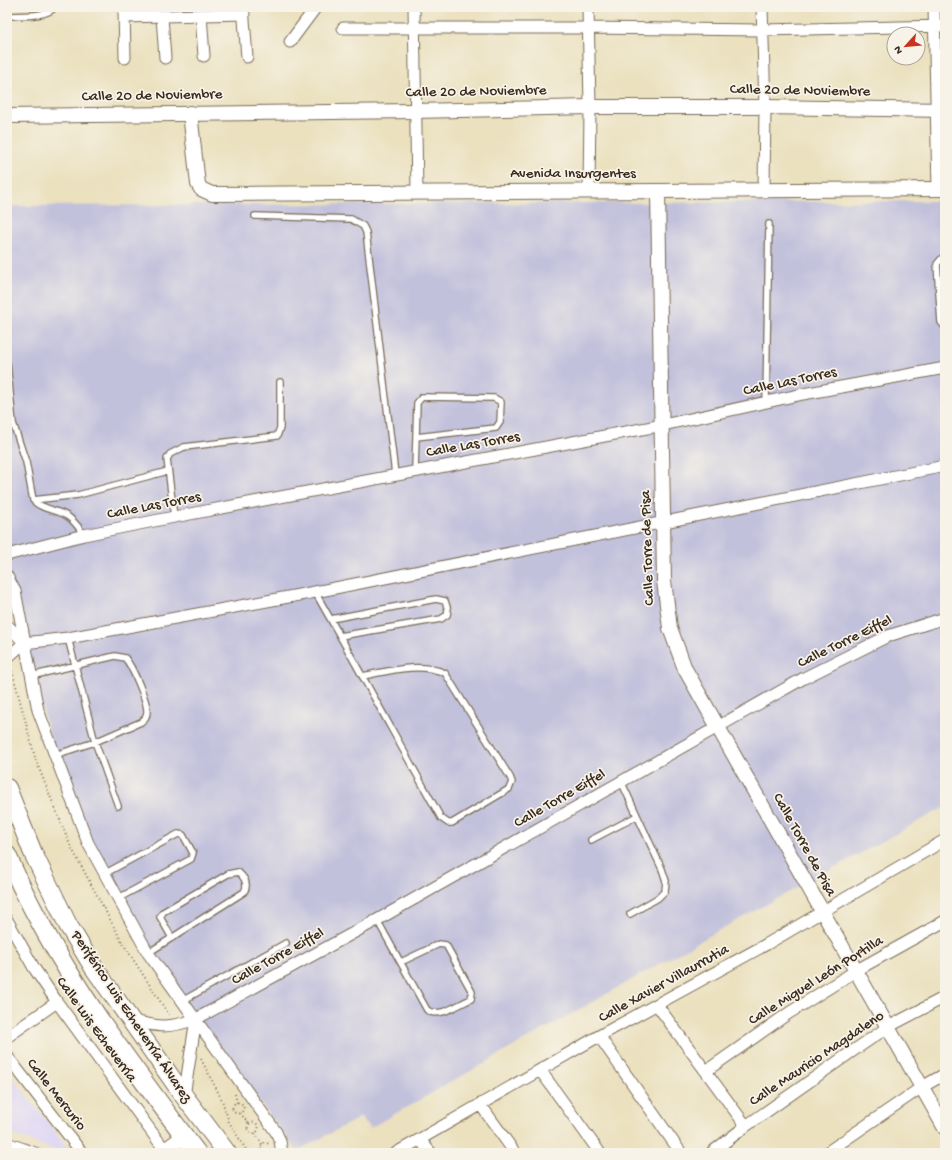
<svg xmlns="http://www.w3.org/2000/svg" width="952" height="1160" viewBox="0 0 952 1160" font-family="'Gochi Hand',sans-serif">
<rect width="100%" height="100%" fill="#f7f3e8"/>
<filter id="ink" filterUnits="userSpaceOnUse"><feTurbulence type="fractalNoise" baseFrequency=".025" numOctaves="2"/><feDisplacementMap in="SourceGraphic" scale="8" xChannelSelector="R" yChannelSelector="G"/><feConvolveMatrix kernelMatrix="1 2 1 2 8 2 1 2 1" color-interpolation-filters="sRGB"/></filter>
<filter id="wash" filterUnits="userSpaceOnUse"><feTurbulence type="fractalNoise" baseFrequency=".012" numOctaves="4" result="noise"/><feDisplacementMap in="SourceGraphic" scale="16" xChannelSelector="R" yChannelSelector="G"/><feGaussianBlur stdDeviation="0.9" result="paint"/><feColorMatrix in="noise" values="0 0 0 0 0 0 0 0 0 0 0 0 0 0 0 0 0 1.4 0 .05"/><feComposite in="paint" operator="in"/></filter>
<g filter="url(#wash)">
<rect width="100%" height="100%" fill="#ebe1bf"/>
<path fill="#ddd5f6" d="M7,1071L72,1153H62L7,1132Z"/>
<path fill="#c2c1dc" d="M945,201V807L716,932L370,1128L361,1117L297,1151L192,1014L135,934L65,792L7,580V206Z"/>
</g>
<g filter="url(#ink)">
<g fill="none" stroke-linecap="round" stroke-linejoin="round">
<defs>
<path id="service" d="M7,16C20,15 46,18 55,7
M255,216L351,219L363,226L366,232L395,474
M945,257L942,258L937,264L941,322L945,327
M7,363L13,423L26,462L33,500C40,509 58,510 67,516C75,521 79,528 84,535
M766,402L769,224
M415,470L417,403L422,397L494,398L501,402L500,422L496,428L416,437
M33,500L78,495L168,471
M174,517L167,459L170,454L184,447L277,436L280,428V382
M315,592C358,667 399,743 441,818L448,823H452L509,789L512,782L510,777L445,673C418,662 390,671 362,676
M331,619L436,599L445,601L448,610L447,615L441,619L340,636
M68,638L95,742L118,806
M31,676L115,656L125,658C132,666 147,700 147,711C147,717 145,719 141,722L95,742L55,755
M621,781L662,869L666,881L665,891L658,898L630,914
M591,840L637,816
M104,874L178,834L183,835L193,853L191,859L117,899
M377,920L427,1010C439,1019 459,1004 471,999L472,992L446,945L439,944L401,962
M148,953L244,892C249,884 244,877 238,872L228,874L163,912L160,917L172,938
M182,1001L286,943"/>
<path id="minor" d="M124,7L125,58
M243,7L247,57
M414,7L417,192
M588,7L590,107L589,191
M762,7L765,107L764,190
M934,7L938,190
M201,15L204,56
M124,17L244,14
M162,17L165,58
M343,28H588L762,30L945,26
M290,42L316,7
M7,555L84,535L174,517L663,425L803,394L945,368
M7,576L15,591L38,710L88,843L148,953L276,1132L280,1141L282,1153
M7,625L24,642
M7,658L24,643L68,638L315,592L945,466
M7,920L34,968L57,1002L167,1153
M657,1005L746,1126
M130,1020C158,1027 168,1029 196,1019L377,920L804,678L888,636L945,618
M599,1036L681,1153
M7,1037L57,1002
M7,1056L82,1153
M540,1070L600,1153
M706,1071L789,1013L857,970L945,921
M184,1096L196,1019
M480,1104L515,1153
M420,1140L431,1153
M7,1143L35,1153
M396,1153L599,1036L767,944L945,840
M711,1153L746,1126L847,1055L888,1027L945,997
M826,1153L922,1087L945,1074
M944,1153H945"/>
<path id="tertiary" d="M190,113L198,184L201,189L212,194L945,189
M7,116L415,111L590,107H765L945,110
M658,191L664,581L670,628L685,669L945,1128
M163,1153L165,1150L184,1136"/>
<path id="trunk" d="M7,788L33,853L68,925L94,968L184,1096L227,1153
M7,855C54,964 126,1059 197,1153"/>
</defs>
<use href="#service" stroke="#796a56" stroke-width="8"/>
<use href="#minor" stroke="#796a56" stroke-width="13"/>
<use href="#tertiary" stroke="#796a56" stroke-width="16"/>
<use href="#trunk" stroke="#796a56" stroke-width="20"/>
<path stroke="#796a56" stroke-width="2" stroke-dasharray="1 3" stroke-linecap="butt" d="M11,667L36,761L70,845L122,942L169,1015
M201,1059L222,1100L229,1122L248,1153
M235,1094L237,1103
M232.5 1108a5.5 5.5 0 1 1 11 0a5.5 5.5 0 1 1-11 0Z
M240,1113L249,1124
M247.5 1128a5.5 5.5 0 1 1 11 0a5.5 5.5 0 1 1-11 0Z
M255,1133L262,1144
M263,1153L261,1151V1146L265,1142L269,1144"/>
<use href="#service" stroke="#fff" stroke-width="5.5"/>
<use href="#minor" stroke="#fff" stroke-width="11"/>
<use href="#tertiary" stroke="#fff" stroke-width="14"/>
<use href="#trunk" stroke="#fff" stroke-width="18"/>
</g>
</g>
<g text-anchor="middle" dominant-baseline="central" stroke-width="3.5" stroke-linejoin="round" paint-order="stroke">
<g font-size="15" fill="#3b2a1e" stroke="#f7f3e8">
<text transform="translate(800 91) rotate(1)">Calle 20 de Noviembre</text>
<text transform="translate(476 92) rotate(-1)">Calle 20 de Noviembre</text>
<text transform="translate(152 96) rotate(-1)">Calle 20 de Noviembre</text>
<text x="573" y="174">Avenida Insurgentes</text>
<text transform="translate(790 382) rotate(-12)">Calle Las Torres</text>
<text transform="translate(473 445) rotate(-10)">Calle Las Torres</text>
<text transform="translate(154 506) rotate(-11)">Calle Las Torres</text>
<text transform="translate(648 548) rotate(-92)">Calle Torre de Pisa</text>
<text transform="translate(845 642) rotate(-26)">Calle Torre Eiffel</text>
<text transform="translate(560 799) rotate(-30)">Calle Torre Eiffel</text>
<text transform="translate(804 845) rotate(61)">Calle Torre de Pisa</text>
<text transform="translate(278 957) rotate(-29)">Calle Torre Eiffel</text>
<text transform="translate(816 981) rotate(-32)">Calle Miguel León Portilla</text>
<text transform="translate(664 984) rotate(-29)">Calle Xavier Villaurrutia</text>
<text transform="translate(131 1017) rotate(56)">Periférico Luis Echeverría Álvarez</text>
<text transform="translate(96 1030) rotate(54)">Calle Luis Echeverría</text>
<text transform="translate(817 1059) rotate(-34)">Calle Mauricio Magdaleno</text>
<text transform="translate(56 1095) rotate(52)">Calle Mercurio</text>
</g>
</g>
<rect width="952" height="1160" fill="none" stroke="#f7f3e8" stroke-width="24"/>
<g transform="translate(906 46) rotate(243)"><circle r="19" fill="#f7f3e8" stroke="#aca397"/>
<path d="M0-3L7 15L0 10L-7 15Z" fill="#c8321e"/>
<text y="-6" font-size="11" font-weight="bold" text-anchor="middle" fill="#3b2a1e">N</text>
</g>
</svg>
